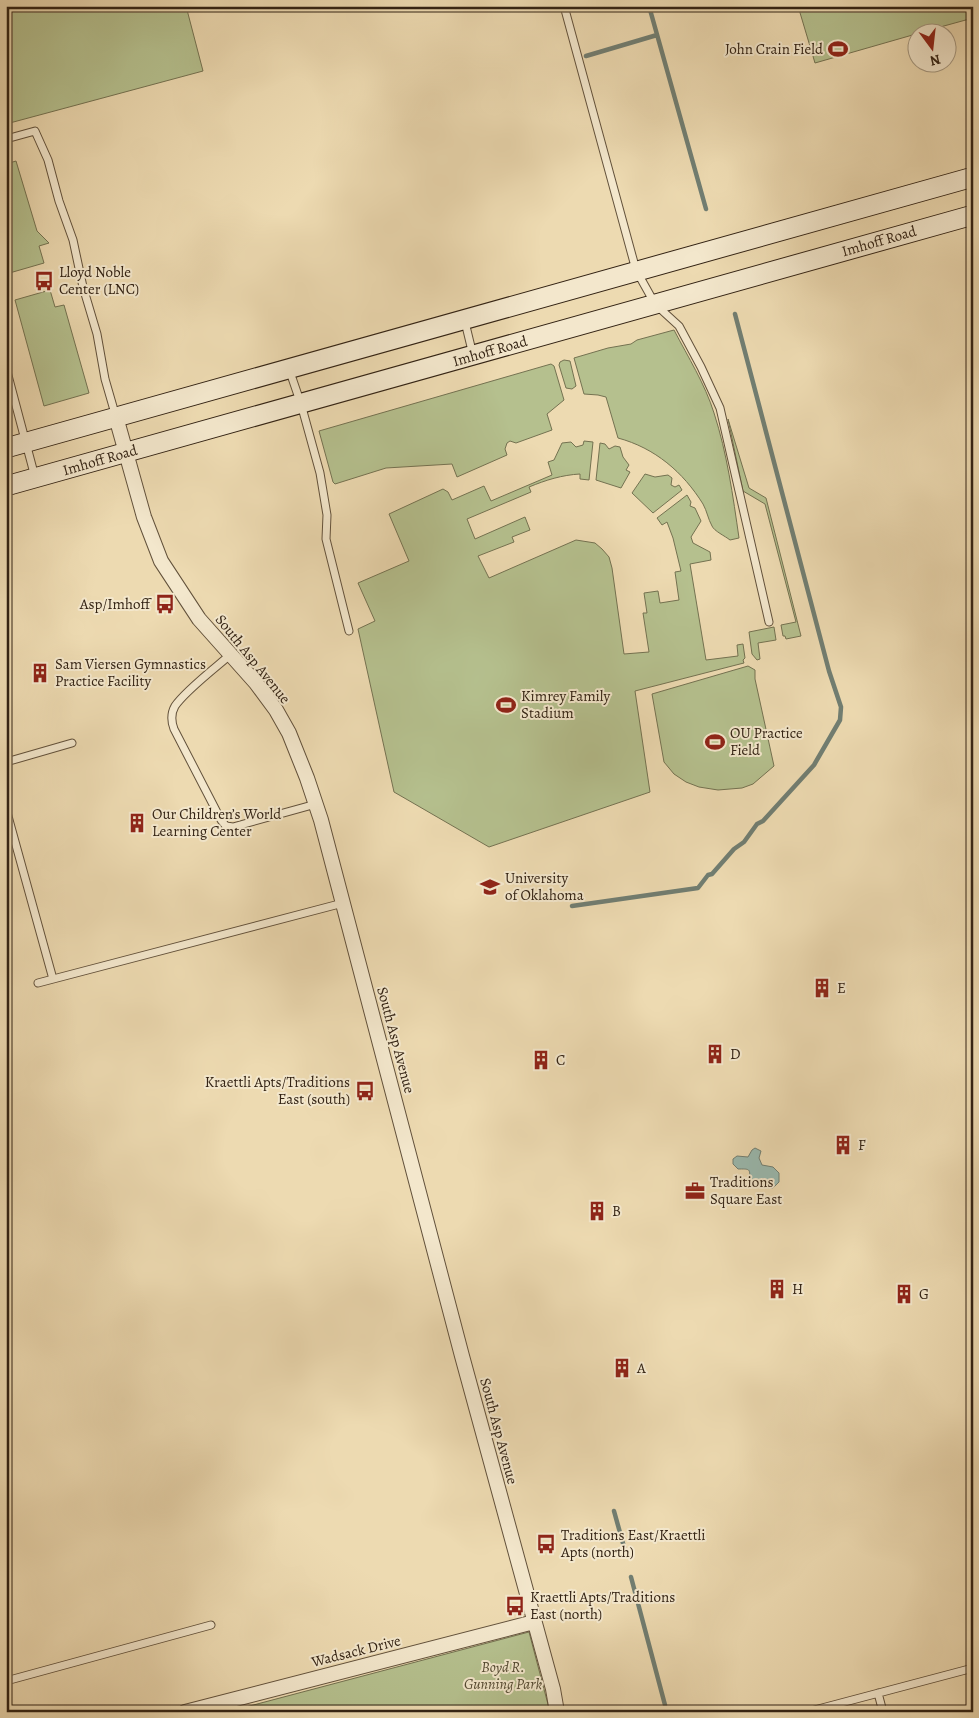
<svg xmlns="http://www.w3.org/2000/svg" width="979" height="1718" viewBox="0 0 979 1718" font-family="Alegreya,serif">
<rect width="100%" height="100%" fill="#eddab1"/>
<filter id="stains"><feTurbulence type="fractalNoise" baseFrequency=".004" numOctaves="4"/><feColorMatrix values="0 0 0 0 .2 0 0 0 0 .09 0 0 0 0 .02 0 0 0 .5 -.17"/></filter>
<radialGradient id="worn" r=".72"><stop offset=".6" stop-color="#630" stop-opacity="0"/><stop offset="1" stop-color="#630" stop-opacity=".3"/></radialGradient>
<path fill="#b5c08e" stroke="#747251" d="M6,6H186L203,71L6,124Z
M798,6H973V18L922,32H916V34L815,63Z
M16,161L37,231L49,243L39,246L44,263L6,274V164Z
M50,290L55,307L64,305L89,393L44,406L15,300Z
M674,330C688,357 705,384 714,413C727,453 733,496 739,538L730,540C725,536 714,531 712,526C708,519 707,511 703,504C683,472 655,448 618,438L606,397L598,395L584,394L574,358L608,348L631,344L637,340Z
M564,360L570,361L576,386L572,389L566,388L559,365L560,362Z
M551,364L554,366L564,400L547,414L552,430L516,443L510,441L507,443L505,449L507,455L457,477L452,464L386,468L335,484L333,482L319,431Z
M728,419L749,488L766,498L801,636L786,639L785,636H783L781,625L796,622L765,504L743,491Z
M584,441L593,442L589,480L580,479V474C562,475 546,480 529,487L531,492L467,519L475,539L525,517L530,530L512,537L514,542L478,556L489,578L576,540L595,543L602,549L609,557L612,568L624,654L649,652L643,613H647L644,593L658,591L660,603L679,600L675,572L681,571L673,538L667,522L662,525L657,518L687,495L691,502L690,506L695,508L701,521L691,537L693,543L710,552L711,560L690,564L706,660L738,656L737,645L743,644L745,658L743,660L744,663L736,665L635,691L650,792L489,847L394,792L358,629L375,621L358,583L409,561L389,514L443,489L448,492L452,500L484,486L491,501L552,475L548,462L554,460L562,443L571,442L576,447L583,445Z
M600,443L605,444L609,449L615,446L620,447L623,457L629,465L626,470L630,472L621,488L596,480Z
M645,474L655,477L668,475L672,478L671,485L675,487L679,485L682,490L653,513L632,493Z
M774,627L776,640L758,643L760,659L757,660L752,654L749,632Z
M748,666L755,670V679L774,766L753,784L742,788L718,790L699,787L686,782L674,774L664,762L652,694Z
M529,1632L550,1712H227Z"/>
<path fill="#9abab0" stroke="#717e72" d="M755,1148L761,1151L759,1158L762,1165L773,1167L779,1173V1182L773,1188H766V1181L763,1178L757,1184L752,1185L749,1180C751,1168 749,1169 738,1169L733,1164V1159L737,1156L748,1157L752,1150Z"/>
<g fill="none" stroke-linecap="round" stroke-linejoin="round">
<path stroke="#717e72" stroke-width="4.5" d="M649,6L706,209
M586,56L657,35
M572,906L698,888L708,875L712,874L734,849L744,842L757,824L763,821L814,765L840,720L841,707L829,671L735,314
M614,1511L624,1547
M631,1577L665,1705"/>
<defs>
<path id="lane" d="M564,6L636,270L655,304L679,326L701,367L720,408L769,622
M6,139L35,131L48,160L59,201L73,240L83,287L97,334L105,379L116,417
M465,322L473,355
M6,368L35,477
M289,369L301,404L320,473L327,515L326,539L349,631
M230,655C215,668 185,691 175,706C171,713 171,721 174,729L221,820L226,826L233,827L316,804
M6,762L72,743
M6,809L53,979
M38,983L343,903
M6,1681L211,1625
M878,1693L883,1712
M807,1712L973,1668"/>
<path id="street" d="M116,417L144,517L161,561L199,619L256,683L276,710L289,733L307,778L321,820L462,1356L553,1689L557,1712
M185,1712L534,1622"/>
<path id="secondary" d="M6,448L973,177
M6,486L973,215"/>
</defs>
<use href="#lane" stroke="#62513b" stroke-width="9"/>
<use href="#street" stroke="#62513b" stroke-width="16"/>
<use href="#secondary" stroke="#332314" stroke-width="21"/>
<use href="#lane" stroke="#f3e7cc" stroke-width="7"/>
<use href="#street" stroke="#f3e7cc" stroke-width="14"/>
<use href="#secondary" stroke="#f3e7cc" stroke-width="19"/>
</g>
<defs>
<symbol id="stadium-bare" viewBox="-9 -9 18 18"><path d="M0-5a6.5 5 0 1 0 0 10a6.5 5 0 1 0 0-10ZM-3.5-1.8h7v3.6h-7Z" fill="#8f2418" stroke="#f3e7cc" stroke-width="2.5" paint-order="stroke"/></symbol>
<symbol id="bus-bare" viewBox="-9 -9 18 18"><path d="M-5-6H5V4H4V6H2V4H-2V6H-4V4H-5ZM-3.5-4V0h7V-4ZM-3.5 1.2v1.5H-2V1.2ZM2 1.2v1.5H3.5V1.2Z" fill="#8f2418" stroke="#f3e7cc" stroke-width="2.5" paint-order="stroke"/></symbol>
<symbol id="building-bare" viewBox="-9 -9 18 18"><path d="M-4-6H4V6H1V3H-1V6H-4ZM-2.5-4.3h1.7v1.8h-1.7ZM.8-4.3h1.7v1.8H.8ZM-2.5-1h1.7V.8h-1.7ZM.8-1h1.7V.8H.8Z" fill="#8f2418" stroke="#f3e7cc" stroke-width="2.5" paint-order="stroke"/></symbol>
<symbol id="university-bare" viewBox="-9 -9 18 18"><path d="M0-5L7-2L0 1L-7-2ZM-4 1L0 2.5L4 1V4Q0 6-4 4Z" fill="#8f2418" stroke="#f3e7cc" stroke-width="2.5" paint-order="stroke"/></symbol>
<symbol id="office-bare" viewBox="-9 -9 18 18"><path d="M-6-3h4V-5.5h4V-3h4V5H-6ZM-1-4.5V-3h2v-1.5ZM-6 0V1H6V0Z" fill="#8f2418" stroke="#f3e7cc" stroke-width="2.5" paint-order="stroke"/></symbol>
</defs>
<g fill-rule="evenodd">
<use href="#stadium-bare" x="824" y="35" width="28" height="28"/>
<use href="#bus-bare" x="30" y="267" width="28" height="28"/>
<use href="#bus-bare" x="151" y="590" width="28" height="28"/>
<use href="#building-bare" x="26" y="659" width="28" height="28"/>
<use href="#stadium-bare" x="492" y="691" width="28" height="28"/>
<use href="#stadium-bare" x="701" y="728" width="28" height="28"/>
<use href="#building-bare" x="123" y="809" width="28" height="28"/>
<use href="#university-bare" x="476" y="873" width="28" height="28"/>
<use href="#building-bare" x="808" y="974" width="28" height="28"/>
<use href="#building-bare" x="701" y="1040" width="28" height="28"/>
<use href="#building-bare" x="527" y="1046" width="28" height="28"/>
<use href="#bus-bare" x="351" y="1077" width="28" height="28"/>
<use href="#building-bare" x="829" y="1131" width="28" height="28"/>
<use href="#office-bare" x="681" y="1177" width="28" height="28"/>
<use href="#building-bare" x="583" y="1197" width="28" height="28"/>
<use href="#building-bare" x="763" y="1275" width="28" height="28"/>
<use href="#building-bare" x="890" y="1280" width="28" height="28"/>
<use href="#building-bare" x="608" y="1354" width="28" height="28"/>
<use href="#bus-bare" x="532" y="1530" width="28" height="28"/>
<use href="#bus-bare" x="501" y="1592" width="28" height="28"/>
</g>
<g text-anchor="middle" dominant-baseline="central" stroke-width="4" stroke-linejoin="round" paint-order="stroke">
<g font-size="15" fill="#332314" stroke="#f3e7cc" text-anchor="start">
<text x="823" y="49" text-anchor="end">John Crain Field</text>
<text x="59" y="272">Lloyd Noble<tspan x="59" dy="17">Center (LNC)</tspan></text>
<text x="150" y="604" text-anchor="end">Asp/Imhoff</text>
<text x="55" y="664">Sam Viersen Gymnastics<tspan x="55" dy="17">Practice Facility</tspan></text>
<text x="521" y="696">Kimrey Family<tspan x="521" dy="17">Stadium</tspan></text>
<text x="730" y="733">OU Practice<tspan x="730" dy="17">Field</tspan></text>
<text x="152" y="814">Our Children’s World<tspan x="152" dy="17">Learning Center</tspan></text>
<text x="505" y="878">University<tspan x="505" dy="17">of Oklahoma</tspan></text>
<text x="837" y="988">E</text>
<text x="730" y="1054">D</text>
<text x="556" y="1060">C</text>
<text x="350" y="1082" text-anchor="end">Kraettli Apts/Traditions<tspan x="350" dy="17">East (south)</tspan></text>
<text x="858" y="1145">F</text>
<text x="710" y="1182">Traditions<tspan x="710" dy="17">Square East</tspan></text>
<text x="612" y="1211">B</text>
<text x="792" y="1289">H</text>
<text x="919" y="1294">G</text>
<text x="637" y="1368">A</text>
<text x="561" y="1535">Traditions East/Kraettli<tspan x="561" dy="17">Apts (north)</tspan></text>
<text x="530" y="1597">Kraettli Apts/Traditions<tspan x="530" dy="17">East (north)</tspan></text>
</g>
<g font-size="15" fill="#332314" stroke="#f3e7cc">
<text transform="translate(879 241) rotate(-16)">Imhoff Road</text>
<text transform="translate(490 351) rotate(-16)">Imhoff Road</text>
<text transform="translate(100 460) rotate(-16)">Imhoff Road</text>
<text transform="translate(253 659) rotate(51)">South Asp Avenue</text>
<text transform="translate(396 1040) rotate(75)">South Asp Avenue</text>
<text transform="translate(499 1431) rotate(75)">South Asp Avenue</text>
<text transform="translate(356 1651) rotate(-14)">Wadsack Drive</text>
</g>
<g font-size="15" font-style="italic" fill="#544a32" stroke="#f3e7cc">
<text x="503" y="1667">Boyd R.<tspan x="503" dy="17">Gunning Park</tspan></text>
</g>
</g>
<rect width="979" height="1718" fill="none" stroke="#eddab1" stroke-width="25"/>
<rect x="8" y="8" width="964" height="1703" fill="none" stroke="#332314" stroke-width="2.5"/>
<rect x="12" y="12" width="954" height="1693" fill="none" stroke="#332314"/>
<g transform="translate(932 48) rotate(165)"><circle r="24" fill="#f3e7cc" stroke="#a69982"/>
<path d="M0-4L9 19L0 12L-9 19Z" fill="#8f2418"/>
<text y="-8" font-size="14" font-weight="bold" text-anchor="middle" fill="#332314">N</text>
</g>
<rect width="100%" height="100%" filter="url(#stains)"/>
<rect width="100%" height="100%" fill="url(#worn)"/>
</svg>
